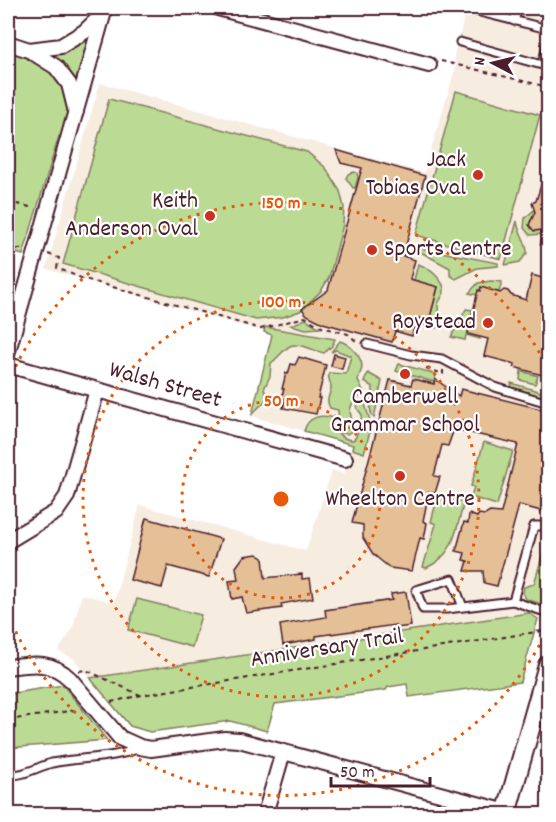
<svg xmlns="http://www.w3.org/2000/svg" width="556" height="822" font-family="Dekko,sans-serif">
<style>
.built{fill:#f7ece0}
.green{fill:#bbdb94;stroke:#827d60;stroke-width:1.5}
.building{fill:#e5bf96;stroke:#4a1f2b;stroke-width:1.5}
.lines{fill:none;stroke-linecap:round;stroke-linejoin:round}
.service-casing{stroke:#4a1f2b;stroke-width:11}
.minor-casing{stroke:#4a1f2b;stroke-width:18}
.secondary-casing{stroke:#4a1f2b;stroke-width:22}
.path{stroke:#4a1f2b;stroke-width:2;stroke-dasharray:4.5 4.5;stroke-linecap:butt}
.service{stroke:#fff;stroke-width:7}
.minor{stroke:#fff;stroke-width:14}
.secondary{stroke:#fff;stroke-width:18}
.minor-bridge-casing{stroke:#4a1f2b;stroke-width:18;stroke-linecap:butt}
.minor-bridge{stroke:#fff;stroke-width:14}
.ring{fill:none;stroke:#e8590c;stroke-width:3;stroke-dasharray:3 6}
.poi-dot{fill:#c8321e;stroke:#fff;stroke-width:2}
.labels{text-anchor:middle;dominant-baseline:central;stroke-width:4.5;stroke-linejoin:round;paint-order:stroke}
.poi-label{font-size:24px;fill:#4a1f2b;stroke:#fff;text-anchor:end}
.street-label{font-size:24px;fill:#4a1f2b;stroke:#fff}
.centre{fill:#e8590c;stroke:#fff;stroke-width:3}
.ring-label{font-size:18px;text-anchor:middle;font-weight:bold;fill:#e8590c;stroke:#fff;stroke-width:4.5;stroke-linejoin:round;paint-order:stroke}
</style>
<rect width="100%" height="100%" fill="#fff"/>
<filter id="ink" filterUnits="userSpaceOnUse"><feTurbulence type="fractalNoise" baseFrequency=".0167" numOctaves="2"/><feDisplacementMap in="SourceGraphic" scale="12" xChannelSelector="R" yChannelSelector="G"/><feConvolveMatrix kernelMatrix="1 2 1 2 8 2 1 2 1" color-interpolation-filters="sRGB"/></filter>
<g filter="url(#ink)">
<polygon class="built" points="467,8 548,8 548,582 538,619 528,613 90,678 73,658 58,651 72,630 82,594 114,603 140,505 306,551 332,470 344,474 353,445 251,416 272,334 46,269 100,83 424,173 456,66 454,56"/>
<g class="green">
<polygon points="90,35 78,83 53,53"/>
<polygon points="8,43 29,50 69,84 69,138 59,136 23,255 8,251"/>
<polygon points="456,91 540,115 501,259 416,235"/>
<polygon points="109,99 307,152 326,168 340,191 344,207 343,225 329,278 321,291 300,311 283,317 256,320 63,264"/>
<polygon points="354,172 357,173 358,177 355,188 353,188 346,178 348,174"/>
<polygon points="534,210 536,215 530,221 531,229 538,231 544,226 548,227 548,248 540,245 543,234 530,235 524,228 525,218"/>
<path d="M517,221C518,233 527,240 527,253L520,262L505,265Z"/>
<polygon points="415,247 498,263 498,266 477,268 456,279 450,275 450,268 415,249"/>
<path d="M418,264C428,267 446,281 444,292C443,297 438,301 438,306C438,313 440,319 440,326L436,328L414,323L416,318L429,321L438,287L414,280Z"/>
<polygon points="491,281 502,282 499,292 481,288 477,295 469,293 478,283"/>
<polygon points="466,309 473,310 466,327 468,328 468,334 480,337 480,339 466,335 465,340 451,337"/>
<polygon points="306,319 320,328 306,329 291,325"/>
<path d="M265,327L335,339L332,346L324,353C315,351 298,342 290,346C285,348 277,359 271,363L270,376L264,389L268,398L252,414L272,335L264,332Z"/>
<path d="M340,341C349,344 362,356 362,367C362,371 358,376 358,381L364,392C358,399 347,404 351,416C352,422 353,424 353,430L347,434L341,433L339,429L338,410L330,408C325,399 330,396 331,388C331,381 327,379 329,373L346,374L351,356L336,350L331,352Z"/>
<polygon points="399,364 436,374 434,382 396,371"/>
<polygon points="521,371 538,376 535,384 520,380"/>
<path d="M368,373L382,381L374,418C366,409 374,398 373,387L364,382Z"/>
<polygon points="511,383 548,394 548,399 512,388"/>
<path d="M358,402L365,404L370,421L368,427L370,431L364,453L352,449L353,445L304,431C308,416 321,414 335,418C336,431 338,439 353,440L356,437L362,415L357,408Z"/>
<polygon points="484,442 513,451 497,505 471,497 474,487 471,486"/>
<path d="M438,495L464,502C456,529 455,556 426,568L423,567L436,524L431,522Z"/>
<polygon points="548,536 548,589 544,605 526,599 523,593 524,587 534,584"/>
<polygon points="137,599 201,615 192,647 128,630"/>
<polygon points="529,613 538,619 520,682 409,697 407,684 388,687 386,690 275,704 267,731 230,721 150,732 130,726 90,678"/>
<polygon points="63,685 107,740 8,748 8,694"/>
</g>
<g class="building">
<polygon points="336,150 425,176 403,256 415,260 410,279 438,287 429,321 419,318 417,329 414,328 412,336 395,331 392,342 323,323 307,315 302,309 328,290 362,168 341,163"/>
<polygon points="546,169 549,169 549,227 544,226 542,230 534,231 529,225 535,212 532,203 536,201"/>
<polygon points="532,275 549,280 549,377 514,367 515,364 484,356 488,339 468,334 478,290 480,291 481,287 500,293 504,290 508,291 511,295 526,300"/>
<polygon points="334,354 345,357 342,369 331,366"/>
<polygon points="299,357 326,365 318,398 320,398 316,414 283,408 285,400 281,399 284,389 282,389 286,373 288,374 291,364 295,365"/>
<polygon points="413,379 434,384 435,379 459,396 461,389 549,411 549,483 541,511 519,505 497,586 484,583 483,571 465,571 468,561 463,560 465,553 456,551 464,522 468,523 469,514 477,517 479,514 485,515 490,512 501,513 518,444 454,429 448,446 442,445 434,476 440,477 435,493 429,492 423,521 427,523 424,539 420,538 412,571 390,568 380,560 373,554 363,538 363,525 352,523 390,380 411,385"/>
<polygon points="146,518 221,539 209,577 168,566 162,588 130,580"/>
<polygon points="257,554 263,558 265,578 302,574 302,579 310,578 313,598 281,604 282,608 246,613 242,597 232,599 229,581 238,580 236,567 244,556"/>
<polygon points="406,592 411,626 396,628 395,625 316,636 316,639 283,645 280,625 326,617 325,610 392,600 391,594"/>
</g>
<g class="lines">
<defs>
<g id="service">
<polyline points="472,10 548,29"/>
<polyline points="514,21 518,8"/>
<polyline points="460,42 542,65 548,42"/>
<polyline points="367,344 411,355 442,359 495,387 548,403"/>
<polyline points="513,601 534,526 548,526"/>
<polyline points="463,607 452,579 416,590 423,609 447,609 513,601 548,613"/>
<path d="M8,775C24,776 37,767 52,763C81,757 113,759 140,748"/>
</g>
<g id="minor">
<polyline points="218,8 429,65"/>
<polyline points="8,43 29,50"/>
<polyline points="76,112 69,84 56,67 29,50 61,46 84,32 103,14"/>
<polyline points="8,351 105,8"/>
<polyline points="8,365 345,459"/>
<polyline points="8,541 56,512 67,496 97,390"/>
<path d="M8,667C32,664 51,660 70,679"/>
<polyline points="120,738 140,747 151,749 225,739 239,740 507,812"/>
<polyline points="265,814 283,752"/>
</g>
<polyline id="secondary" points="506,814 548,665"/>
</defs>
<use href="#service" class="service-casing"/>
<use href="#minor" class="minor-casing"/>
<use href="#secondary" class="secondary-casing"/>
<g class="path">
<polyline points="441,61 548,87"/>
<polyline points="8,202 34,208"/>
<polyline points="8,251 24,248"/>
<polyline points="48,254 59,258 57,268 81,278 261,329 305,317 322,327 348,334 357,342"/>
<polyline points="426,368 443,374 443,370"/>
<polyline points="79,671 86,670 140,695"/>
<polyline points="111,702 142,695 548,630"/>
<polyline points="8,720 76,710"/>
</g>
<use href="#service" class="service"/>
<use href="#minor" class="minor"/>
<use href="#secondary" class="secondary"/>
<defs>
<polyline id="minor-bridge" points="70,679 120,738"/>
</defs>
<use href="#minor-bridge" class="minor-bridge-casing"/>
<use href="#minor-bridge" class="minor-bridge"/>
</g>
</g>
<g class="ring">
<circle cx="281" cy="499" r="99"/>
<circle cx="281" cy="499" r="198"/>
<path d="M548 629A297 297 0 0 1 8 615M8 383A297 297 0 0 1 548 369"/>
</g>
<g class="poi-dot">
<circle cx="478" cy="175" r="6"/>
<circle cx="210" cy="216" r="6"/>
<circle cx="372" cy="250" r="6"/>
<circle cx="488" cy="323" r="6"/>
<circle cx="405" cy="374" r="6"/>
<circle cx="400" cy="476" r="6"/>
</g>
<g class="labels">
<g class="poi-label">
<text x="466" y="161">Jack<tspan x="466" dy="28">Tobias Oval</tspan></text>
<text x="198" y="202">Keith<tspan x="198" dy="28">Anderson Oval</tspan></text>
<text x="384" y="250" text-anchor="start">Sports Centre</text>
<text x="476" y="323">Roystead</text>
<text x="405" y="398" text-anchor="middle">Camberwell<tspan x="405" dy="28">Grammar School</tspan></text>
<text x="400" y="500" text-anchor="middle">Wheelton Centre</text>
</g>
<g class="street-label">
<text transform="translate(165 386) rotate(16)">Walsh Street</text>
<text transform="translate(327 649) rotate(-9)">Anniversary Trail</text>
</g>
</g>
<circle cx="281" cy="499" r="9" class="centre"/>
<g class="ring-label">
<text x="281" y="208">150 m</text>
<text x="281" y="307">100 m</text>
<text x="281" y="406">50 m</text>
</g>
<rect width="556" height="822" fill="none" stroke="#fff" stroke-width="30"/>
<rect x="15" y="15" width="526" height="792" fill="none" stroke="#4a1f2b" stroke-width="2" filter="url(#ink)"/>
<g transform="translate(493 63) rotate(277)" stroke="#ffffff" stroke-width="4.5" paint-order="stroke">
<path d="M0-4.5L10 22L0 15L-10 22Z" fill="#4a1f2b"/>
<text y="-9" font-size="16" font-weight="bold" text-anchor="middle" fill="#4a1f2b">N</text>
</g>
<path d="M331 777v9h99v-9" fill="none" stroke="#4a1f2b" stroke-width="3"/>
<text x="340" y="777" font-size="18" fill="#4a1f2b" stroke="#ffffff" stroke-width="4.5" paint-order="stroke">50 m</text>
</svg>
